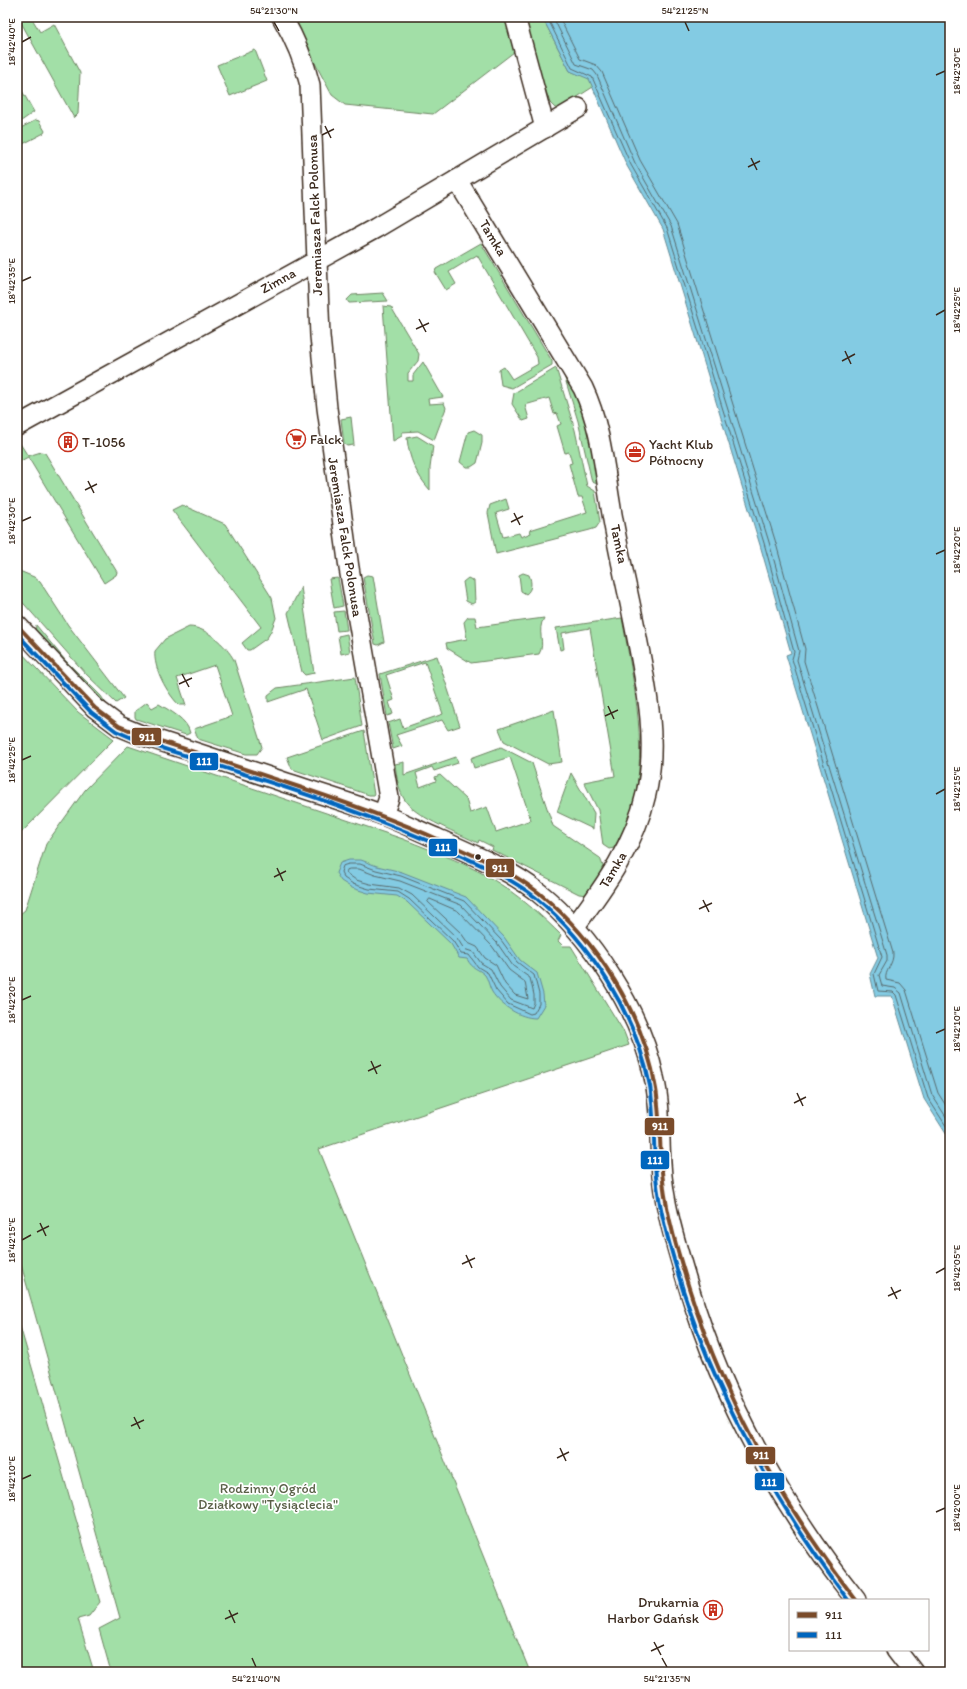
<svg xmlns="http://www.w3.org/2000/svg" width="967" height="1689" font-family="Itim,sans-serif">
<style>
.green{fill:#a2dfa7;stroke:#6e8462}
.water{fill:#83cbe3;stroke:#668b94}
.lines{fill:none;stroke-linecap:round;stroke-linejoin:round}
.shore{stroke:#586a6d;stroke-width:1}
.street-casing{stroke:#3b2a1e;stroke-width:22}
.street{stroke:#fff;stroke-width:19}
.bus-1-casing{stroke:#fff;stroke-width:7}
.bus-2-casing{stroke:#fff;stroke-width:7}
.bus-1{stroke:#7a4b2a;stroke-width:4}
.bus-2{stroke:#0065bd;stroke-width:4}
.ticks{fill:none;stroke:#3b2a1e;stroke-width:1.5}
.bus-dot{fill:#3b2a1e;stroke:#fff;stroke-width:1.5}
.labels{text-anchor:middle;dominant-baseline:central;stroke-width:3.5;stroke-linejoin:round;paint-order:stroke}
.street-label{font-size:14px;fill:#3b2a1e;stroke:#fff}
.poi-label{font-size:14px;fill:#3b2a1e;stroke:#fff;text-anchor:start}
.park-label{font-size:14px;fill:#5a6047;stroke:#fff}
.line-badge{stroke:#fff;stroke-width:1.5}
.badge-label{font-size:11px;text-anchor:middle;font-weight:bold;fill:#fff}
.neatline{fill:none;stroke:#3b2a1e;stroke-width:1.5}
.ticks-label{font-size:10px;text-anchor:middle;fill:#3b2a1e}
</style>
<rect width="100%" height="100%" fill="#fff"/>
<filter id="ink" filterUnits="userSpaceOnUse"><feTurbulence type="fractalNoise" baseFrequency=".025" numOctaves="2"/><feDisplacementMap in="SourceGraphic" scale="8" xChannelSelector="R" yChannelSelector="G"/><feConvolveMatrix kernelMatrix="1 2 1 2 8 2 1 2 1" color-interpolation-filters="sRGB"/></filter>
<g filter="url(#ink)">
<g class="green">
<polygon points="18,17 31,17 40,32 54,24 80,73 78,114 74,118"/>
<polygon points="295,17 505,17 514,52 433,114 345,105 332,95 309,52"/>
<polygon points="526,17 542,17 570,71 589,78 593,87 560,108 555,108 550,103 532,49"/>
<polygon points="255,50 267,81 230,96 217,65"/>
<polygon points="17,87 21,89 34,112 17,124"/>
<path d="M36,120L39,121L45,131L44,133L21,145C16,142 17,136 17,130Z"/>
<polygon points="481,243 552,361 552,365 512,388 501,385 499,370 504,367 512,379 538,364 537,357 477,255 449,272 456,284 446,290 435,272 436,269"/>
<polygon points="383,293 388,301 349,303 347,300 352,295"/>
<polygon points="383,306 391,307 419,354 418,361 408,373 408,381 413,381 413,375 423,362 443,397 428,399 429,404 444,403 446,408 434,440 418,431 402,432 402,436 393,441"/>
<polygon points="556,368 575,430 587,486 595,491 600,522 596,528 590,530 496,554 488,513 490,505 506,499 509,509 496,513 503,537 519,533 521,537 531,533 530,530 587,512 582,497 578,497 569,464 572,463 569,452 565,453 557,426 561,424 557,413 554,414 549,398 525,405 529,419 523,421 512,404 514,393"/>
<polygon points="563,372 583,406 600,485 592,482 578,421"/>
<polygon points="351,417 354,445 347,446 344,444 341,419"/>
<polygon points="474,430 482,435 482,443 477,463 471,467 466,467 460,462 468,432"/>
<path d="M417,436L433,446L430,468V490C416,474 409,459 407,438Z"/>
<polygon points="17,442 19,442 28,456 41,452 45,453 117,572 116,575 104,583 28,457 17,463"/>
<polygon points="182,505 225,524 272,598 276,618 271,631 267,638 250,650 247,650 242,643 261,627 172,510"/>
<polygon points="17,570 34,577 40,582 68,625 124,698 116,703 86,674 17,596"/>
<path d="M523,573L529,575C532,582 532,590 526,594L521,591L519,575Z"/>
<polygon points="367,575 373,576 384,642 378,645 375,644 363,577"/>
<polygon points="338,578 343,606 334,608 329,579"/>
<polygon points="468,578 474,581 475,602 472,604 466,601 463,582"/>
<polygon points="301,587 314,673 305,675 302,672 288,613"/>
<polygon points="344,611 347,630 337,631 334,612"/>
<path d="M468,617H475L477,627L544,618C536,631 546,643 539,654L471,663L447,648L446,643L467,639L464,622Z"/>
<path d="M622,618C633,680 652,759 628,820C624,830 618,839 614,848L609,849L603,845L598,810L584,782L615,776L590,628L562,633L564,649L560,650L556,628Z"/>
<polygon points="36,625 65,660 101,696 109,708 35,634"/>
<path d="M189,627C206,627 226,645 234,660L262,747L257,754H246L198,739L194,729L232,716L215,665L177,678L186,705H179C167,693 153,668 155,651L165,639Z"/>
<polygon points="347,634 350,652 341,654 338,636"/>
<polygon points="17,648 78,712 114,739 17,837"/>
<polygon points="437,656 460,726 448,730 442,720 396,735 402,746 393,749 388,723 400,719 403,728 443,714 425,662 386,675 394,700 389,702 393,714 387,716 380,674"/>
<polygon points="355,677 362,726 323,740 306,689 268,702 268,695 277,688"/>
<path d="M147,702L152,708L159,704C170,711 187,719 190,733L186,735L136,719L135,717V711Z"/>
<polygon points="554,710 562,762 548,764 504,741 499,729"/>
<polygon points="364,731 374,795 369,795 292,769 287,757"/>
<path d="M128,746L403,839C436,852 474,866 503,886C524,900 543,917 561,935L558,941L563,946H571L624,1032L629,1045L319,1149L530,1672H111L99,1629L120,1618L17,1250V926L20,914L25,910L46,844L85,790Z"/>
<path d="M501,747L532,763L553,826L600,858L603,866L594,887L587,895L579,894L492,850L493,847L479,840L478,843C460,834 418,818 407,803C398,792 397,778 395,764L404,762V775L456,757L458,763L434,771L432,767L416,773L420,787L436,781L435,777L440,775L466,799L470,813L487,807L496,832L531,820L510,757L474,768L471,758Z"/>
<polygon points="571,773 594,813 593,829 557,812"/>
<polygon points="17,1316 100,1602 89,1616 78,1619 94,1672 17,1672"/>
</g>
<g class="water">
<polygon points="542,17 950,17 950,1140 924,1099 892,996 875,996 870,974 878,958 786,655 791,653 760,545 663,229 627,166 589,79 570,71"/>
<path d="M349,860H361L377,866L402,872L466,897L504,937L520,960L537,973L543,994L544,1005L536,1018C520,1018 501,1006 492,992C489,987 488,979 485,975C478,968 473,970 467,959L459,958L451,944L407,902L397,896L368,893L352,888L341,881L336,873L340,863Z"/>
</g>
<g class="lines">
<g class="shore">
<polyline points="547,17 572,68 592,77 631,165 667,228 764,543 794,652 792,659 882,957 874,974 878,991 893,992 896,995 928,1098 950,1132"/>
<polyline points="553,17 576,64 593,70 597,75 635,163 671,226 769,542 799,651 797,660 887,955 887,961 879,975 882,986 895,988 901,993 932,1095 950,1123"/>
<path d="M559,17L580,59L596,65L602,72L640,160L677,224L775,540L805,649L804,661L893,953C894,964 884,971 886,980L900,983L906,990L938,1093L950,1112"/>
<polygon points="349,864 360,864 376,870 401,876 464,901 501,940 517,962 534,975 539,994 539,1004 534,1013 530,1014 508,1004 496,990 488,973 478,967 469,955 461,954 453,941 409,899 398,892 369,889 353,884 344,878 341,872 343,866"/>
<polygon points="350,869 359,869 375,875 400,881 461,905 497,943 513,966 530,978 534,995 534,1003 532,1008 511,1000 500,987 491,969 481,963 473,952 464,949 457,938 412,895 399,888 370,884 356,880 346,873 347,870"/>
<polygon points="430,899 458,911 492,946 509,970 525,982 528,999 515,995 505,984 496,965 485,958 477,947 468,943 461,933 428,902"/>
</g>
<defs>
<g id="street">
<path d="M282,17C295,39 304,60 310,85L320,336L327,408L349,568L389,798L383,815"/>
<polyline points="515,17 545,128"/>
<path d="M457,180L583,388C601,426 604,467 611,508C618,552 629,595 637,638C647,689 658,743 646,794C635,844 605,886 575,926"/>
<polyline points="17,426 376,228 578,108"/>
<path d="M17,625L95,708L119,726L141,735C186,749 230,764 275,779C310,791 345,801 380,814C399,821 417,830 436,838C471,854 509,869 539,893C591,935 640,1011 654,1077C661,1106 659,1134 661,1163C663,1205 677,1248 689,1288C723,1401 783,1508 856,1600"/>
<polyline points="896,1650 913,1672"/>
</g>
</defs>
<use href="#street" class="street-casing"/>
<use href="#street" class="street"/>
<defs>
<path id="bus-1" d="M17,625L95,708L119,726L141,735C190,750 238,767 287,783C339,800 391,818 442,841C475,856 510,870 539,893C597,940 644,1015 656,1089C661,1119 659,1150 663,1181C667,1217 678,1253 689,1288C725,1403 783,1505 856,1600"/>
<path id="bus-2" d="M17,634L91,712L116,731L139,741C241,773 346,804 444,848C475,862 508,876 535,897C591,943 636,1015 650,1086C655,1116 653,1147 656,1177C660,1216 672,1253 683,1290C719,1403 777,1505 848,1600"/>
</defs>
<use href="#bus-1" class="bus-1-casing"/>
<use href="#bus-2" class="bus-2-casing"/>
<use href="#bus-1" class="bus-1"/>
<use href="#bus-2" class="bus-2"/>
</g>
</g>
<path class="ticks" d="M274,22L279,31M685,22L689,31M22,42L31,37M936,75L945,71M325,126L331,138M322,135L334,129M751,158L757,170M748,167L760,161M22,281L31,277M936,315L945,310M419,319L426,332M416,329L429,323M845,351L851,364M842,361L855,354M88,481L94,493M85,490L97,484M514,513L520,525M22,521L31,517M511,522L523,516M936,554L945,550M182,674L189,687M179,684L192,678M608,706L614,719M605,716L618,710M22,760L31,756M936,794L945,789M277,868L283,881M274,877L286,871M703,900L709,912M699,909L712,903M22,1000L31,996M936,1033L945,1029M371,1061L377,1074M368,1071L381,1065M797,1093L803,1106M794,1103L806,1097M40,1223L46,1236M37,1232L49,1226M22,1240L31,1235M466,1255L472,1268M462,1264L475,1258M936,1273L945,1268M891,1287L897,1299M888,1296L901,1290M134,1417L140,1429M131,1426L144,1420M560,1448L566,1461M557,1458L569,1452M22,1479L31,1475M936,1512L945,1508M229,1610L235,1623M225,1619L238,1613M654,1642L661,1655M651,1651L664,1645M252,1658L256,1667M662,1658L667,1667"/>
<defs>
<symbol id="supermarket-ring" viewBox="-11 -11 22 22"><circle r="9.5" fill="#fff" stroke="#c8321e" stroke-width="1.5"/><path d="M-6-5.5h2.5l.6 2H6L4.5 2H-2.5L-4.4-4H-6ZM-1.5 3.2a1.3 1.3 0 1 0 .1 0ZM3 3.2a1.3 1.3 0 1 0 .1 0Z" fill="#c8321e"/></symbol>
<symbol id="building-ring" viewBox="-11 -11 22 22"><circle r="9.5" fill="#fff" stroke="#c8321e" stroke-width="1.5"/><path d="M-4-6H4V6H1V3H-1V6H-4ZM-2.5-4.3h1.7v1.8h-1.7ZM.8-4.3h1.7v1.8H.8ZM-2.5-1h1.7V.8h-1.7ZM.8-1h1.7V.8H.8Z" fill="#c8321e"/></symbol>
<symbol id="office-ring" viewBox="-11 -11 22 22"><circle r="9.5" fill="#fff" stroke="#c8321e" stroke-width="1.5"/><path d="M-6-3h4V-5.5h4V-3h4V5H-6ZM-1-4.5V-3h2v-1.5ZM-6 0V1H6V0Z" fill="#c8321e"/></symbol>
</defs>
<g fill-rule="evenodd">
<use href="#supermarket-ring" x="285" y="428" width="22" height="22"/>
<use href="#building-ring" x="57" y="431" width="22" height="22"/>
<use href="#office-ring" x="624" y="441" width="22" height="22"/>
<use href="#building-ring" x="702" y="1599" width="22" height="22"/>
</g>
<circle class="bus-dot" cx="478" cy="857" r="3.5"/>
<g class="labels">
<g class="street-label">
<text transform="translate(315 215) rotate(-92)">Jeremiasza Falck Polonusa</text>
<text transform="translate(493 238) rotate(59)">Tamka</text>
<text transform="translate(278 281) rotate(-29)">Zimna</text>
<text transform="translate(345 537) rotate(81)">Jeremiasza Falck Polonusa</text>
<text transform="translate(619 544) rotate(78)">Tamka</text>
<text transform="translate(613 870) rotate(-59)">Tamka</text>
</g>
<g class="poi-label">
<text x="310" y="439">Falck</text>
<text x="82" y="442">T-1056</text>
<text x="649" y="444">Yacht Klub<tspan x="649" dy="16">Północny</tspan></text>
<text x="699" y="1602" text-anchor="end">Drukarnia<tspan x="699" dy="16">Harbor Gdańsk</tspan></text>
</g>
<g class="park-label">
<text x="268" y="1488">Rodzinny Ogród<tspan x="268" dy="16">Działkowy "Tysiąclecia"</tspan></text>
</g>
</g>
<g class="line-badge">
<rect x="131" y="727" width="31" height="19" rx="4" fill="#7a4b2a"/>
<rect x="189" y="752" width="30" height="19" rx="4" fill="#0065bd"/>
<rect x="428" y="838" width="30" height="19" rx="4" fill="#0065bd"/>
<rect x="485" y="858" width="30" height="20" rx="4" fill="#7a4b2a"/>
<rect x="644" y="1117" width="31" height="19" rx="4" fill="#7a4b2a"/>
<rect x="640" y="1150" width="30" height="20" rx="4" fill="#0065bd"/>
<rect x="745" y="1446" width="31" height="19" rx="4" fill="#7a4b2a"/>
<rect x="754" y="1472" width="31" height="19" rx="4" fill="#0065bd"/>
</g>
<g class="badge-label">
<text x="147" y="741">911</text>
<text x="204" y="765">111</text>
<text x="443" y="851">111</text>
<text x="500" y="872">911</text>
<text x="660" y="1130">911</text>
<text x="655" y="1164">111</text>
<text x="761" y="1459">911</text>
<text x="769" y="1486">111</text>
</g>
<rect width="967" height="1689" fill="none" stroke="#fff" stroke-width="44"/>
<rect x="789" y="1599" width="140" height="52" fill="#ffffff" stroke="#b1aaa5"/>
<rect x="797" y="1612" width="20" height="6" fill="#7a4b2a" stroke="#b1aaa5"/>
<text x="825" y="1619" font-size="12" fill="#3b2a1e">911</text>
<rect x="797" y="1632" width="20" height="6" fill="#0065bd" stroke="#b1aaa5"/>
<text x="825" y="1639" font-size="12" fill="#3b2a1e">111</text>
<rect x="22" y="22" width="923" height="1645" class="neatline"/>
<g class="ticks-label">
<text x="274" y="14">54°21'30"N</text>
<text x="685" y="14">54°21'25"N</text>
<text transform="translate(11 42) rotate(-90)" y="4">18°42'40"E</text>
<text transform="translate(956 71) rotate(-90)" y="4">18°42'30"E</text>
<text transform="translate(11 281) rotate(-90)" y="4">18°42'35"E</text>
<text transform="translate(956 310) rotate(-90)" y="4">18°42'25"E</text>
<text transform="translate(11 521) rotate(-90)" y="4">18°42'30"E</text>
<text transform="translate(956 550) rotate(-90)" y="4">18°42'20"E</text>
<text transform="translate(11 760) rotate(-90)" y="4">18°42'25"E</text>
<text transform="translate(956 789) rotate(-90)" y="4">18°42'15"E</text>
<text transform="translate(11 1000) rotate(-90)" y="4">18°42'20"E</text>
<text transform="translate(956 1029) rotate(-90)" y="4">18°42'10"E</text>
<text transform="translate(11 1240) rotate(-90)" y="4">18°42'15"E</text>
<text transform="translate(956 1268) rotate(-90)" y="4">18°42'05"E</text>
<text transform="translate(11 1479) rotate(-90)" y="4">18°42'10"E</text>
<text transform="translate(956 1508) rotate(-90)" y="4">18°42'00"E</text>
<text x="256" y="1682">54°21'40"N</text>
<text x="667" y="1682">54°21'35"N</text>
</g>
</svg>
